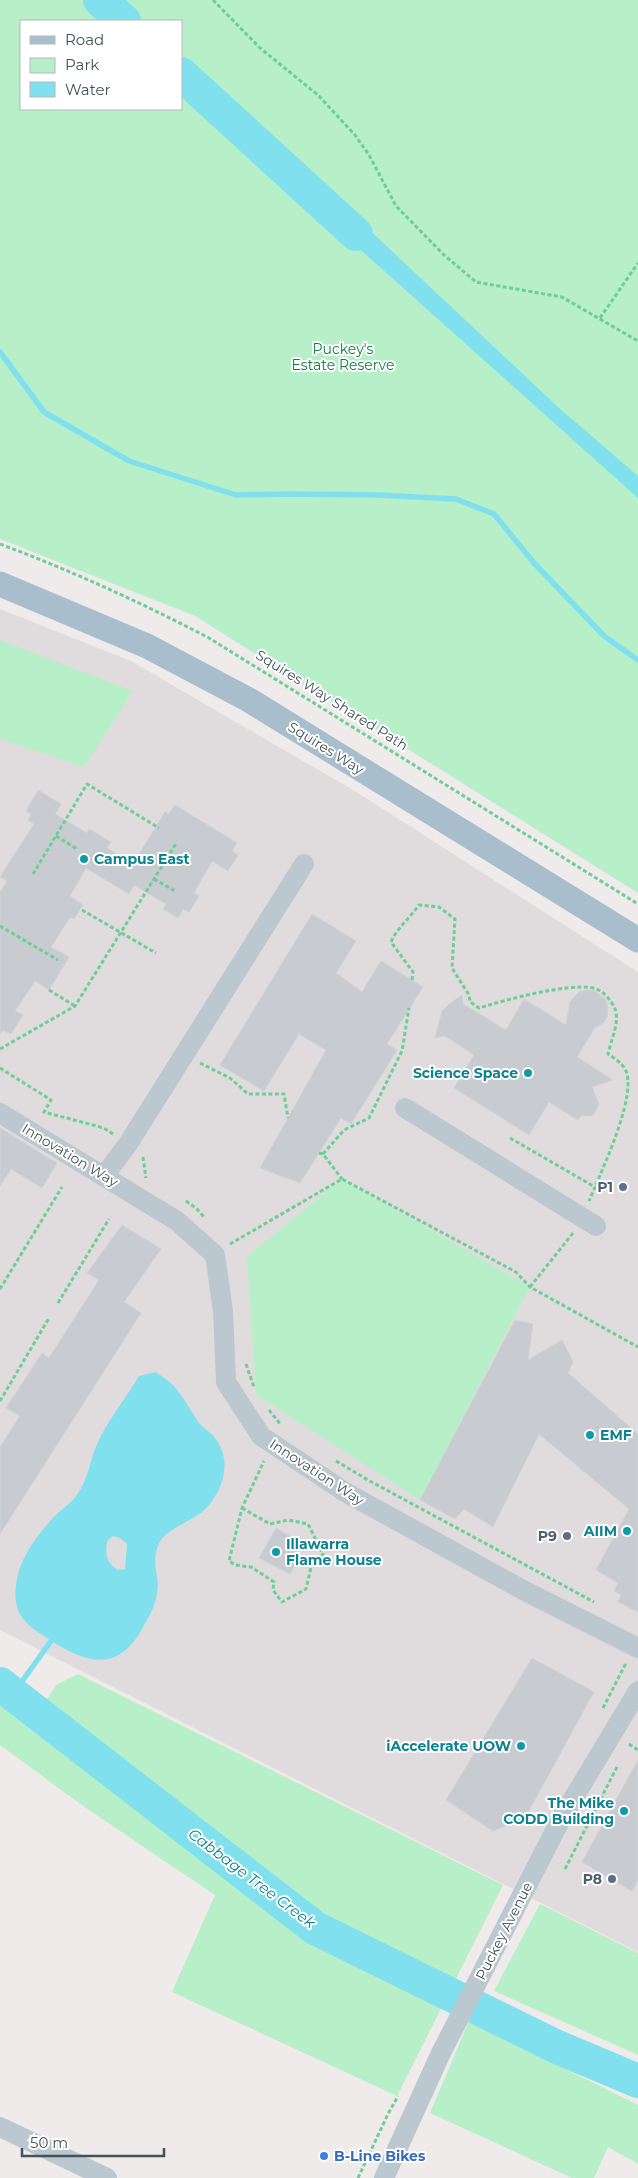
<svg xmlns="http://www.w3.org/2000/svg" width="638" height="2178" font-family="Montserrat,sans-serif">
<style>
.education{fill:#e0dcdd}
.green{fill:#b6efc8;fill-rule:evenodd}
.water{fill:#81e0ee;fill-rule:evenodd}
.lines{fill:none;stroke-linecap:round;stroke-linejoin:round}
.stream{stroke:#81e0ee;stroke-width:5.5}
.river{stroke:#81e0ee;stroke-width:34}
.building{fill:#c8ccd1;stroke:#cfd2d8}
.path{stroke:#6dce97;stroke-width:3;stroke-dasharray:4 2.5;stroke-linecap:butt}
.minor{stroke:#bbc8cf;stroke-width:20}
.major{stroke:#a9becc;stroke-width:25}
.culture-dot{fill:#0f9aa8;stroke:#fff;stroke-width:2}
.service-dot{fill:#5c6f8a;stroke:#fff;stroke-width:2}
.shop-dot{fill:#3f7fe0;stroke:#fff;stroke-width:2}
.labels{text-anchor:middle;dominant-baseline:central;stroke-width:4;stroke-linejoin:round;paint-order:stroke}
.park-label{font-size:14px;fill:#137c3f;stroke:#fff}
.street-label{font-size:14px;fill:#435159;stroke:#fff}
.culture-label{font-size:14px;font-weight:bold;fill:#0d838f;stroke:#fff;text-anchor:end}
.service-label{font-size:14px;font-weight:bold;fill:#4e5e75;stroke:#fff;text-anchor:end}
.shop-label{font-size:14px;font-weight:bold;fill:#366cbe;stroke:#fff;text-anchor:start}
.water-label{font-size:15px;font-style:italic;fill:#088092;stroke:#fff}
</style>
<rect width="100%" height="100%" fill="#efebeb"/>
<polygon class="education" points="0,609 131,661 358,793 638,972 638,1952 0,1630"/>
<g class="green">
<path d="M0,0H638V893L195,616L0,539ZM21,21H181V109H21Z"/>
<polygon points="0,640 133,691 84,767 0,739"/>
<polygon points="342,1179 530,1287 420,1500 256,1395 247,1256"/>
<polygon points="0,1668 44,1704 56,1685 78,1674 503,1885 397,2096 172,1992 215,1895 83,1806 0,1745"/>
<polygon points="540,1904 638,1953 638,2055 494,1991"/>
<polygon points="469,2021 638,2105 638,2164 608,2147 594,2178 572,2178 430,2113"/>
</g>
<g class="water">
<polygon points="330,193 559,408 638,476 638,498 316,210"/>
<path d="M156,1372C161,1376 168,1380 173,1385C183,1396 191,1411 199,1423C204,1429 211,1432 215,1438C234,1462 222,1494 202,1512C192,1520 167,1530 161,1540C148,1562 161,1574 157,1594C155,1607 148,1618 142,1629C114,1680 76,1658 38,1632C15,1617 12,1600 18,1574C24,1552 41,1530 57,1514C63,1508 71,1503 76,1496C88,1481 90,1460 97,1444C108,1420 126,1398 139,1376ZM113,1536L120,1538L127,1544L125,1569L118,1570C106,1563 105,1554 107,1541Z"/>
</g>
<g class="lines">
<g class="stream">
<polyline points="0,352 44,412 129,461 236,495 288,494 379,495 456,499 494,514 534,563 604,636 638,660"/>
<polyline points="13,1694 51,1641"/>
</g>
<g class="river">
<polyline points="100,0 124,21"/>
<polyline points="181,74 356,234"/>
<polyline points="0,1684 315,1928 555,2046 638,2081"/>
</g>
</g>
<g class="building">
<polygon points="38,790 61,804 55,814 87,833 89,829 111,842 107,848 133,864 165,812 169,814 175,805 237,843 232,851 238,855 228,871 212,861 194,893 199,896 189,912 183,909 178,918 163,909 166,904 134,885 129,894 86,868 70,896 83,905 74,919 70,917 51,947 69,957 49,990 35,981 15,1011 23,1015 11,1034 3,1030 0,1035 0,892 7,881 0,877 34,824 28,820 31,814 26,811"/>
<polygon points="312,914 356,941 336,973 362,992 381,961 423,987 387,1044 397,1050 351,1124 341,1118 300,1183 260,1168 326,1050 299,1034 264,1091 220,1065"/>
<polygon points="588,990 595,991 605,999 608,1007 607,1017 603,1023 594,1029 577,1057 613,1080 592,1087 599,1104 594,1114 591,1116 581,1116 578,1120 549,1102 529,1135 454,1088 474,1055 445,1036 435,1038 442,1011 449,1004 462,995 463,1004 506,1030 524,999 566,1025 570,1002 580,991"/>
<polygon points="0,1128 57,1163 42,1188 11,1169 0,1186"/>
<polygon points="122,1225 161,1249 124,1302 141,1313 0,1534 0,1447 20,1416 6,1408 42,1353 49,1358 99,1280 87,1273"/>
<polygon points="515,1320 533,1324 528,1360 562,1340 573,1362 568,1373 638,1434 638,1612 618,1602 621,1595 614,1591 618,1583 596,1570 629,1509 539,1434 493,1527 464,1509 455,1519 420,1500"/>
<polygon points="276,1528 298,1541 295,1547 298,1549 293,1558 297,1561 290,1574 259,1558"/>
<polygon points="532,1658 594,1692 525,1818 493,1831 446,1800"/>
<polygon points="638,1760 638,1880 632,1891 582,1862"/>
</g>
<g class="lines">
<g class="path">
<polyline points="213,0 260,48 318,95 355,135 369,155 396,206 444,255 476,282 562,297 638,341"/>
<polyline points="600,318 638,263"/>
<path d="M0,544C72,571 140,602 209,638L638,904"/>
<polyline points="56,836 77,849"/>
<polyline points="33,874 87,784 159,828"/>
<polyline points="154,879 175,891"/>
<polyline points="82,910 156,953"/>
<polyline points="0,926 58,960"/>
<path d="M412,980L413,972L391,942C397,928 410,918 419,905L439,907L455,919L452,968L469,995L470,1002L479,1008C505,1000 567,983 593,988C603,990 611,1000 615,1009C620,1022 611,1040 608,1054C614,1058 621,1062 625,1069C638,1092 605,1163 595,1187"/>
<polyline points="49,990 75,1006"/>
<polyline points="0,1049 75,1006 177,842"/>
<polyline points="200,1063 230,1078 248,1094 284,1094 288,1118"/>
<polyline points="0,1068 51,1100 44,1112 104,1128 113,1134"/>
<polyline points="510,1138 595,1187 589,1201"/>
<polyline points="319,1153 323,1154 342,1179"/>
<polyline points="323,1154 344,1130 369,1118 402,1051 409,1008"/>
<polyline points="143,1157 146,1178"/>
<polyline points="186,1201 196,1208 204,1217"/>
<polyline points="230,1244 342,1179 516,1272 530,1287 638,1347"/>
<polyline points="530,1287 573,1233"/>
<polyline points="0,1289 62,1187"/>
<polyline points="58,1303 109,1219"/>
<polyline points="246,1364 254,1387"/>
<polyline points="0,1401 49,1318"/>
<polyline points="269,1410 281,1425"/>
<polyline points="336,1461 368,1480 594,1602"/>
<polyline points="242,1508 270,1524 288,1520 308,1524 323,1554 311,1567 306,1589 282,1602 273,1590 274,1582 251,1567 235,1565 229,1561 242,1508 264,1461"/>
<polyline points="603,1708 625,1665 625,1662"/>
<polyline points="629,1744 638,1750"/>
<polyline points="565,1869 618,1765"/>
<polyline points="358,2178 388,2114 398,2096"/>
</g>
<g class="minor">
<polyline points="405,1108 596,1226"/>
<polyline points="0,1113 177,1221 215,1255 223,1311 226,1382 261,1436 345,1492 523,1590 638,1648"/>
<polyline points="104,1176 128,1144 304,864"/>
<polyline points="0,2127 107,2178"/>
<polyline points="384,2178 441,2053 562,1817 638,1691"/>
</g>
<polyline class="major" points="0,584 147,646 249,700 638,940"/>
</g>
<g class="culture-dot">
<circle cx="84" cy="859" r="5"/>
<circle cx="528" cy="1073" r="5"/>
<circle cx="590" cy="1435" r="5"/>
<circle cx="627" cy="1531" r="5"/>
<circle cx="276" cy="1552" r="5"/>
<circle cx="521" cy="1746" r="5"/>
<circle cx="624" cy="1811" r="5"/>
</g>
<g class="service-dot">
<circle cx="623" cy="1187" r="5"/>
<circle cx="567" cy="1536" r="5"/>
<circle cx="612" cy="1879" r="5"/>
</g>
<circle class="shop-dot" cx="324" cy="2156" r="5"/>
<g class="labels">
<g class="park-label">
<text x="343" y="349">Puckey's<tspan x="343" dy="16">Estate Reserve</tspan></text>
</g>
<g class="street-label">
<text transform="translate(332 700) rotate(32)">Squires Way Shared Path</text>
<text transform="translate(326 748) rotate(32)">Squires Way</text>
<text transform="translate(70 1155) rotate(31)">Innovation Way</text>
<text transform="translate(317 1472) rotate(33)">Innovation Way</text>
<text transform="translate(504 1931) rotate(-63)">Puckey Avenue</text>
</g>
<g class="culture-label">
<text x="94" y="859" text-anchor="start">Campus East</text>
<text x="518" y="1073">Science Space</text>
<text x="600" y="1435" text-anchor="start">EMF</text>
<text x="617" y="1531">AIIM</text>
<text x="286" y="1544" text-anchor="start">Illawarra<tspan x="286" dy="16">Flame House</tspan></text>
<text x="511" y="1746">iAccelerate UOW</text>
<text x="614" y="1803">The Mike<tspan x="614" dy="16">CODD Building</tspan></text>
</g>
<g class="service-label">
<text x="613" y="1187">P1</text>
<text x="557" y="1536">P9</text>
<text x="602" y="1879">P8</text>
</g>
<g class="shop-label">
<text x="334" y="2156">B-Line Bikes</text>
</g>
<g class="water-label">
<text transform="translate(252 1878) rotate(37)">Cabbage Tree Creek</text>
</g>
</g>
<rect x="20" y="20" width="162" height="90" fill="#ffffff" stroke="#b4b9bd"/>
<rect x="30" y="36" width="25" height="8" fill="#a9becc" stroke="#b4b9bd"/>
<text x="65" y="45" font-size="15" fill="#435159">Road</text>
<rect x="30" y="58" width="25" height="15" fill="#b6efc8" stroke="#b4b9bd"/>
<text x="65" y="70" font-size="15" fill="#435159">Park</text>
<rect x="30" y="82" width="25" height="15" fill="#81e0ee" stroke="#b4b9bd"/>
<text x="65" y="95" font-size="15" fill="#435159">Water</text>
<path d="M22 2148v8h142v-8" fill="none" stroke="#435159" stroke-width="2.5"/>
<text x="30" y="2148" font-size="15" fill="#435159" stroke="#ffffff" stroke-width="4" paint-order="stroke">50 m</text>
</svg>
